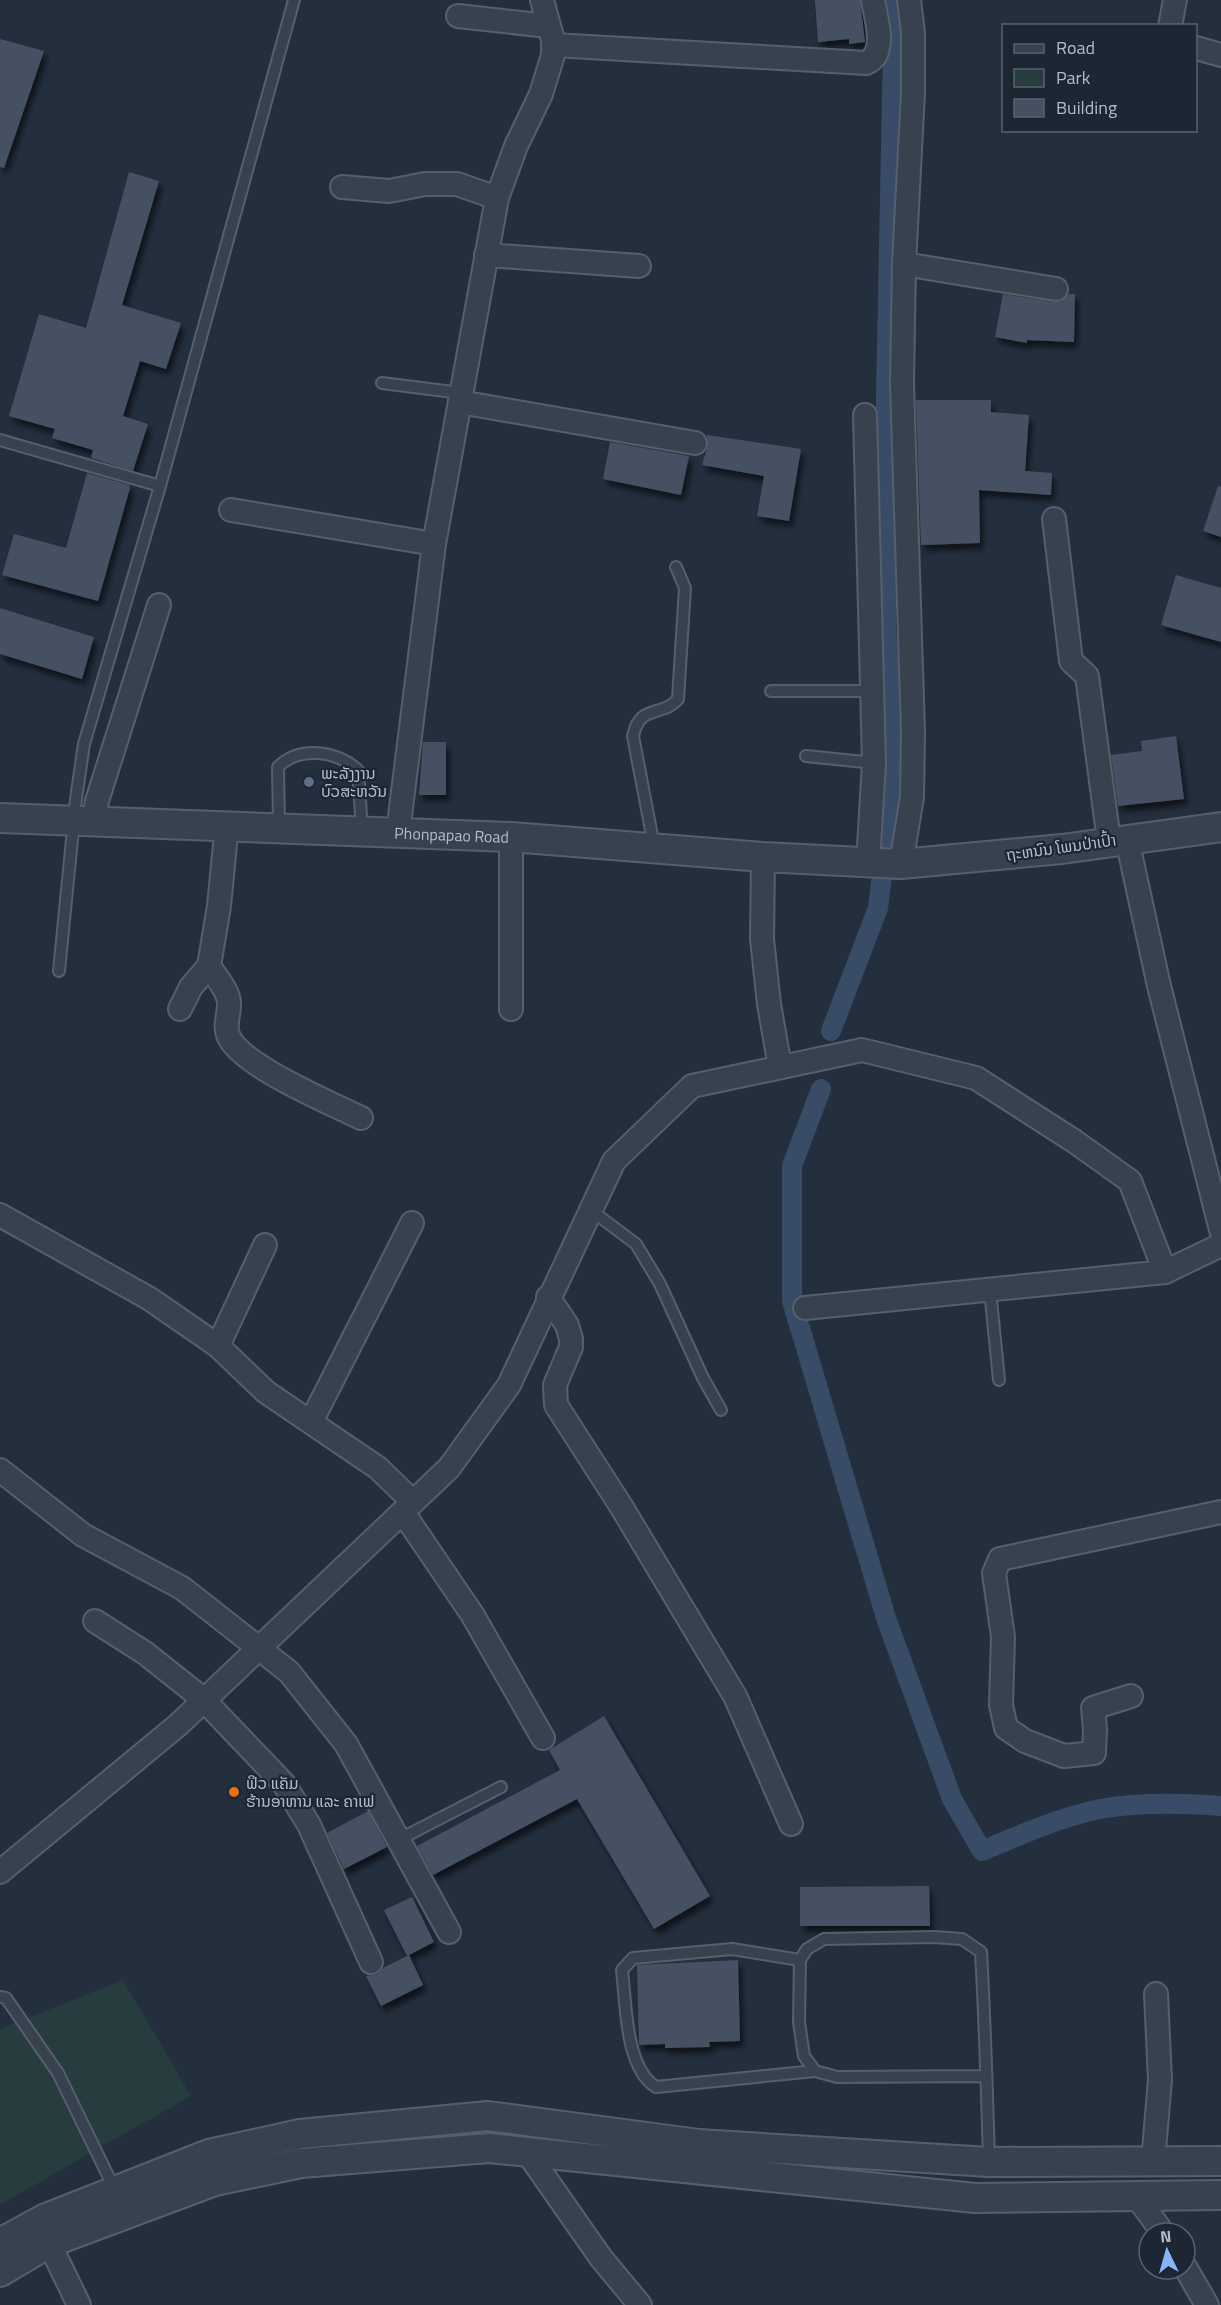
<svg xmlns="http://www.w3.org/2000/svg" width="1221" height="2305" font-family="'Titillium Web','Noto Sans Lao',sans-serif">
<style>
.green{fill:#263c3f}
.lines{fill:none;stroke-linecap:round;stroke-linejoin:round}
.canal{stroke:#394c67;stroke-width:20}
.building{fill:#455162;filter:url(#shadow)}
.service-casing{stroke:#565f6c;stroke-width:14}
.minor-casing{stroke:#565f6c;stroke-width:26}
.tertiary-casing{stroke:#565f6c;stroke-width:32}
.service{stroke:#38414e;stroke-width:10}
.minor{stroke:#38414e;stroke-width:22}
.tertiary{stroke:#38414e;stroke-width:28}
.service-dot{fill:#5c6f8a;stroke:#1d2633;stroke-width:2}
.food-dot{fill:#e8710a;stroke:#1d2633;stroke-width:2}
.labels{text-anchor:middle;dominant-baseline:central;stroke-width:4.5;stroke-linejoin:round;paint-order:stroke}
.poi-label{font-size:16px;fill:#b4bcc9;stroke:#1d2633;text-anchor:start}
.street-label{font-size:16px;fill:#b4bcc9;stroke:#1d2633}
</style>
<defs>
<filter id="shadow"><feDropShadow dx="3.5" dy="6" stdDeviation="3" flood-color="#0009"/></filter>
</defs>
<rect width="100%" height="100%" fill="#242f3e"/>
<polygon class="green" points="123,1980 191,2096 0,2205 0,2029"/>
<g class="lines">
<g class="canal">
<polyline points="831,1031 878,908 886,842 893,739 886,628 885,446 893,49 889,0"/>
<path d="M821,1089L792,1166V1301L886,1618L952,1799L982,1851C1017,1836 1063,1816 1100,1809C1140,1802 1181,1803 1221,1806"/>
</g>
</g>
<g class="building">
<polygon points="815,0 860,0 865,42 849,44 849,39 818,42"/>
<polygon points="0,39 44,51 4,168 0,167"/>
<polygon points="129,172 159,181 122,305 181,323 166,369 140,361 123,416 148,424 133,471 91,458 93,450 52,438 55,429 9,416 39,314 86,328"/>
<polygon points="1003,294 1054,302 1061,301 1068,294 1075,294 1074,342 1027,340 1027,343 995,337"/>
<polygon points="916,400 991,400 991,412 1029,415 1025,471 1052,473 1051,495 979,490 980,543 921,545"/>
<polygon points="707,435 801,449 789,521 757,516 764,476 702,465 708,445"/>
<polygon points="610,442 689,456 681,495 603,479"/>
<polygon points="87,473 129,485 130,488 98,601 2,575 14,534 66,548"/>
<polygon points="1218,486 1221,487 1221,537 1203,531"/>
<polygon points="1176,575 1221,588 1221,642 1161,625"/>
<polygon points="0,608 94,637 82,679 0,654"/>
<polygon points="1176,736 1184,799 1118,806 1111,755 1142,751 1141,741"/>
<polygon points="423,742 446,742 446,795 419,795"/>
<polygon points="604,1716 710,1896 654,1929 577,1799 433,1875 417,1846 560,1770 549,1750"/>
<polygon points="368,1811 387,1847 344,1869 327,1833"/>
<polygon points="929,1886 930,1926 800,1926 800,1887"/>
<polygon points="412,1897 434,1942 407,1956 384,1910"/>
<polygon points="409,1955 423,1985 381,2006 366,1976 377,1974 383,1968"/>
<polygon points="738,1960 740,2041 709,2042 710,2047 665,2048 665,2044 639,2045 637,1965"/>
</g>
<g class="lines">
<defs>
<g id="service">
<polyline points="382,383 461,393"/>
<polyline points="0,440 160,486"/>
<polyline points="771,691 873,691"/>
<polyline points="806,756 874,763"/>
<path d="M279,826L278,767C300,745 337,751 358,770L362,830"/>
<path d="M654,846L633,736C640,703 662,718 678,699L685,588L676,567"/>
<polyline points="59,971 76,799 84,744 160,486 294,0"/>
<polyline points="592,1211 636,1244 660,1284 703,1378 721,1410"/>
<polyline points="990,1290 999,1380"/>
<polyline points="398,1840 501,1787"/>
<path d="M800,1960L732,1949L633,1958L622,1970C626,2003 625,2068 656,2087L815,2071"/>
<polyline points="0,1997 6,1998 58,2073 115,2190"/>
<path d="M986,2076L837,2077L815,2071L804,2056L799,2022L800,1960L807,1949L824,1939L934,1937L962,1939L981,1952C985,2022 987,2091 989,2161"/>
</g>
<g id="minor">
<polyline points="458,16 548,26"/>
<polyline points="1170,26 1175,0"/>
<path d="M554,45L866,63C888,54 876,19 873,0"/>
<polyline points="1196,48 1221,55"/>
<polyline points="342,187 389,191 425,184 457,184 497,198"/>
<polyline points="486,255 639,266"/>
<polyline points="904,264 1056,289"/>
<polyline points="460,402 695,443"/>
<polyline points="865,415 874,763 868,863"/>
<polyline points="231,510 434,544"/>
<polyline points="1054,519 1071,661 1087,676 1109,841"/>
<polyline points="94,820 97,801 159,605"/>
<polyline points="398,832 434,544 497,198 516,146 541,94 553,55 553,40 542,0"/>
<polyline points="511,837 511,1009"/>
<polyline points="1127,839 1159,986 1221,1230"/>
<polyline points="763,857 762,939 769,1004 780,1067"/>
<polyline points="901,864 912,797 913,731 902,384 904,264 913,93 913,33 909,0"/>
<path d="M209,966C216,977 228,990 229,1002C230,1013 224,1024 228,1035C239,1065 331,1103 361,1118"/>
<polyline points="180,1009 191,987 209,966 219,906 227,824"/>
<polyline points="0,1215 150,1299 218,1346 266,1392 378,1468 413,1502"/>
<polyline points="548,1297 567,1325 571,1339 571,1347 555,1385 556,1405 621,1506 735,1696 791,1824"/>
<polyline points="805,1308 1165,1272"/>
<polyline points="218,1346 265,1245"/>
<polyline points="311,1422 412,1223"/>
<polyline points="0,1470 83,1535 182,1588 289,1672 346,1744 449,1932"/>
<polyline points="404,1514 472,1614 543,1738"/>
<polyline points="95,1621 145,1653 203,1699 284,1784 309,1825 371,1962"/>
<polyline points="1131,1696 1093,1708 1095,1729 1094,1753 1064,1756 1025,1741 1006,1728 1001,1705 1003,1637 994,1573 1000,1559 1221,1512"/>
<polyline points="0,1872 178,1725 449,1468 509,1385 614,1161 692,1086 862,1050 976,1078 1074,1141 1130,1181 1165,1272 1221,1245"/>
<polyline points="527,2152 601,2258 640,2305"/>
<polyline points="1153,2162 1160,2080 1156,1994"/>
<polyline points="1137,2197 1163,2233"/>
<polyline points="49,2243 79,2305"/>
<polyline points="1185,2267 1207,2305"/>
</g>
<g id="tertiary">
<path id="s1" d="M0,818L511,837L763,857L901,864L1062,849L1221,827"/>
<polyline points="0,2243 44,2219 209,2154 300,2134 488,2116 699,2144 989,2162 1221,2161"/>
<polyline points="0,2272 49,2243 215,2181 301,2163 489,2148 975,2198 1221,2195"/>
</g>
</defs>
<use href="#service" class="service-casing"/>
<use href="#minor" class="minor-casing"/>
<use href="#tertiary" class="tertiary-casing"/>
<use href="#service" class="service"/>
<use href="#minor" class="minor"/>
<use href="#tertiary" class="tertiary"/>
</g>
<circle class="service-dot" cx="309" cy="782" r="6"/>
<circle class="food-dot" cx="234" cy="1792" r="6"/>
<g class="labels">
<g class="poi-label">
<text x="321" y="773">ພະລັງງານ<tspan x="321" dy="18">ບົວສະຫວັນ</tspan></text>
<text x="246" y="1783">ຟິວ ແຄັມ<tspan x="246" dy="18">ຮ້ານອາຫານ ແລະ ຄາເຟ</tspan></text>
</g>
<g class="street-label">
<text stroke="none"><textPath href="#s1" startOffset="452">Phonpapao Road</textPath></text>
<text transform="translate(1061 847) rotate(-8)">ຖະຫນົນ ໂພນປ່າເປົ້າ</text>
</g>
</g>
<rect x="1002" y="24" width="195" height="108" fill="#1d2633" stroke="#59626f" stroke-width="1.5"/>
<rect x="1014" y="44" width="30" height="9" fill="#38414e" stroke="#59626f" stroke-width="1.5"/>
<text x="1056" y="54" font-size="18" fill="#b4bcc9">Road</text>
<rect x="1014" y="69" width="30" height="18" fill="#263c3f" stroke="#59626f" stroke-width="1.5"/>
<text x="1056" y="84" font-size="18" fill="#b4bcc9">Park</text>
<rect x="1014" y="99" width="30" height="18" fill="#455162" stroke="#59626f" stroke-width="1.5"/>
<text x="1056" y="114" font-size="18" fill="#b4bcc9">Building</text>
<g transform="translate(1167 2251) rotate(355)"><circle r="28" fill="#1d2633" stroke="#59626f" stroke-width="1.5"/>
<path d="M0-4.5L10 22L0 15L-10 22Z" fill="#8ab4f8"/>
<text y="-9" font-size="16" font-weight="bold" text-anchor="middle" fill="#b4bcc9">N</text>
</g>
</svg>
